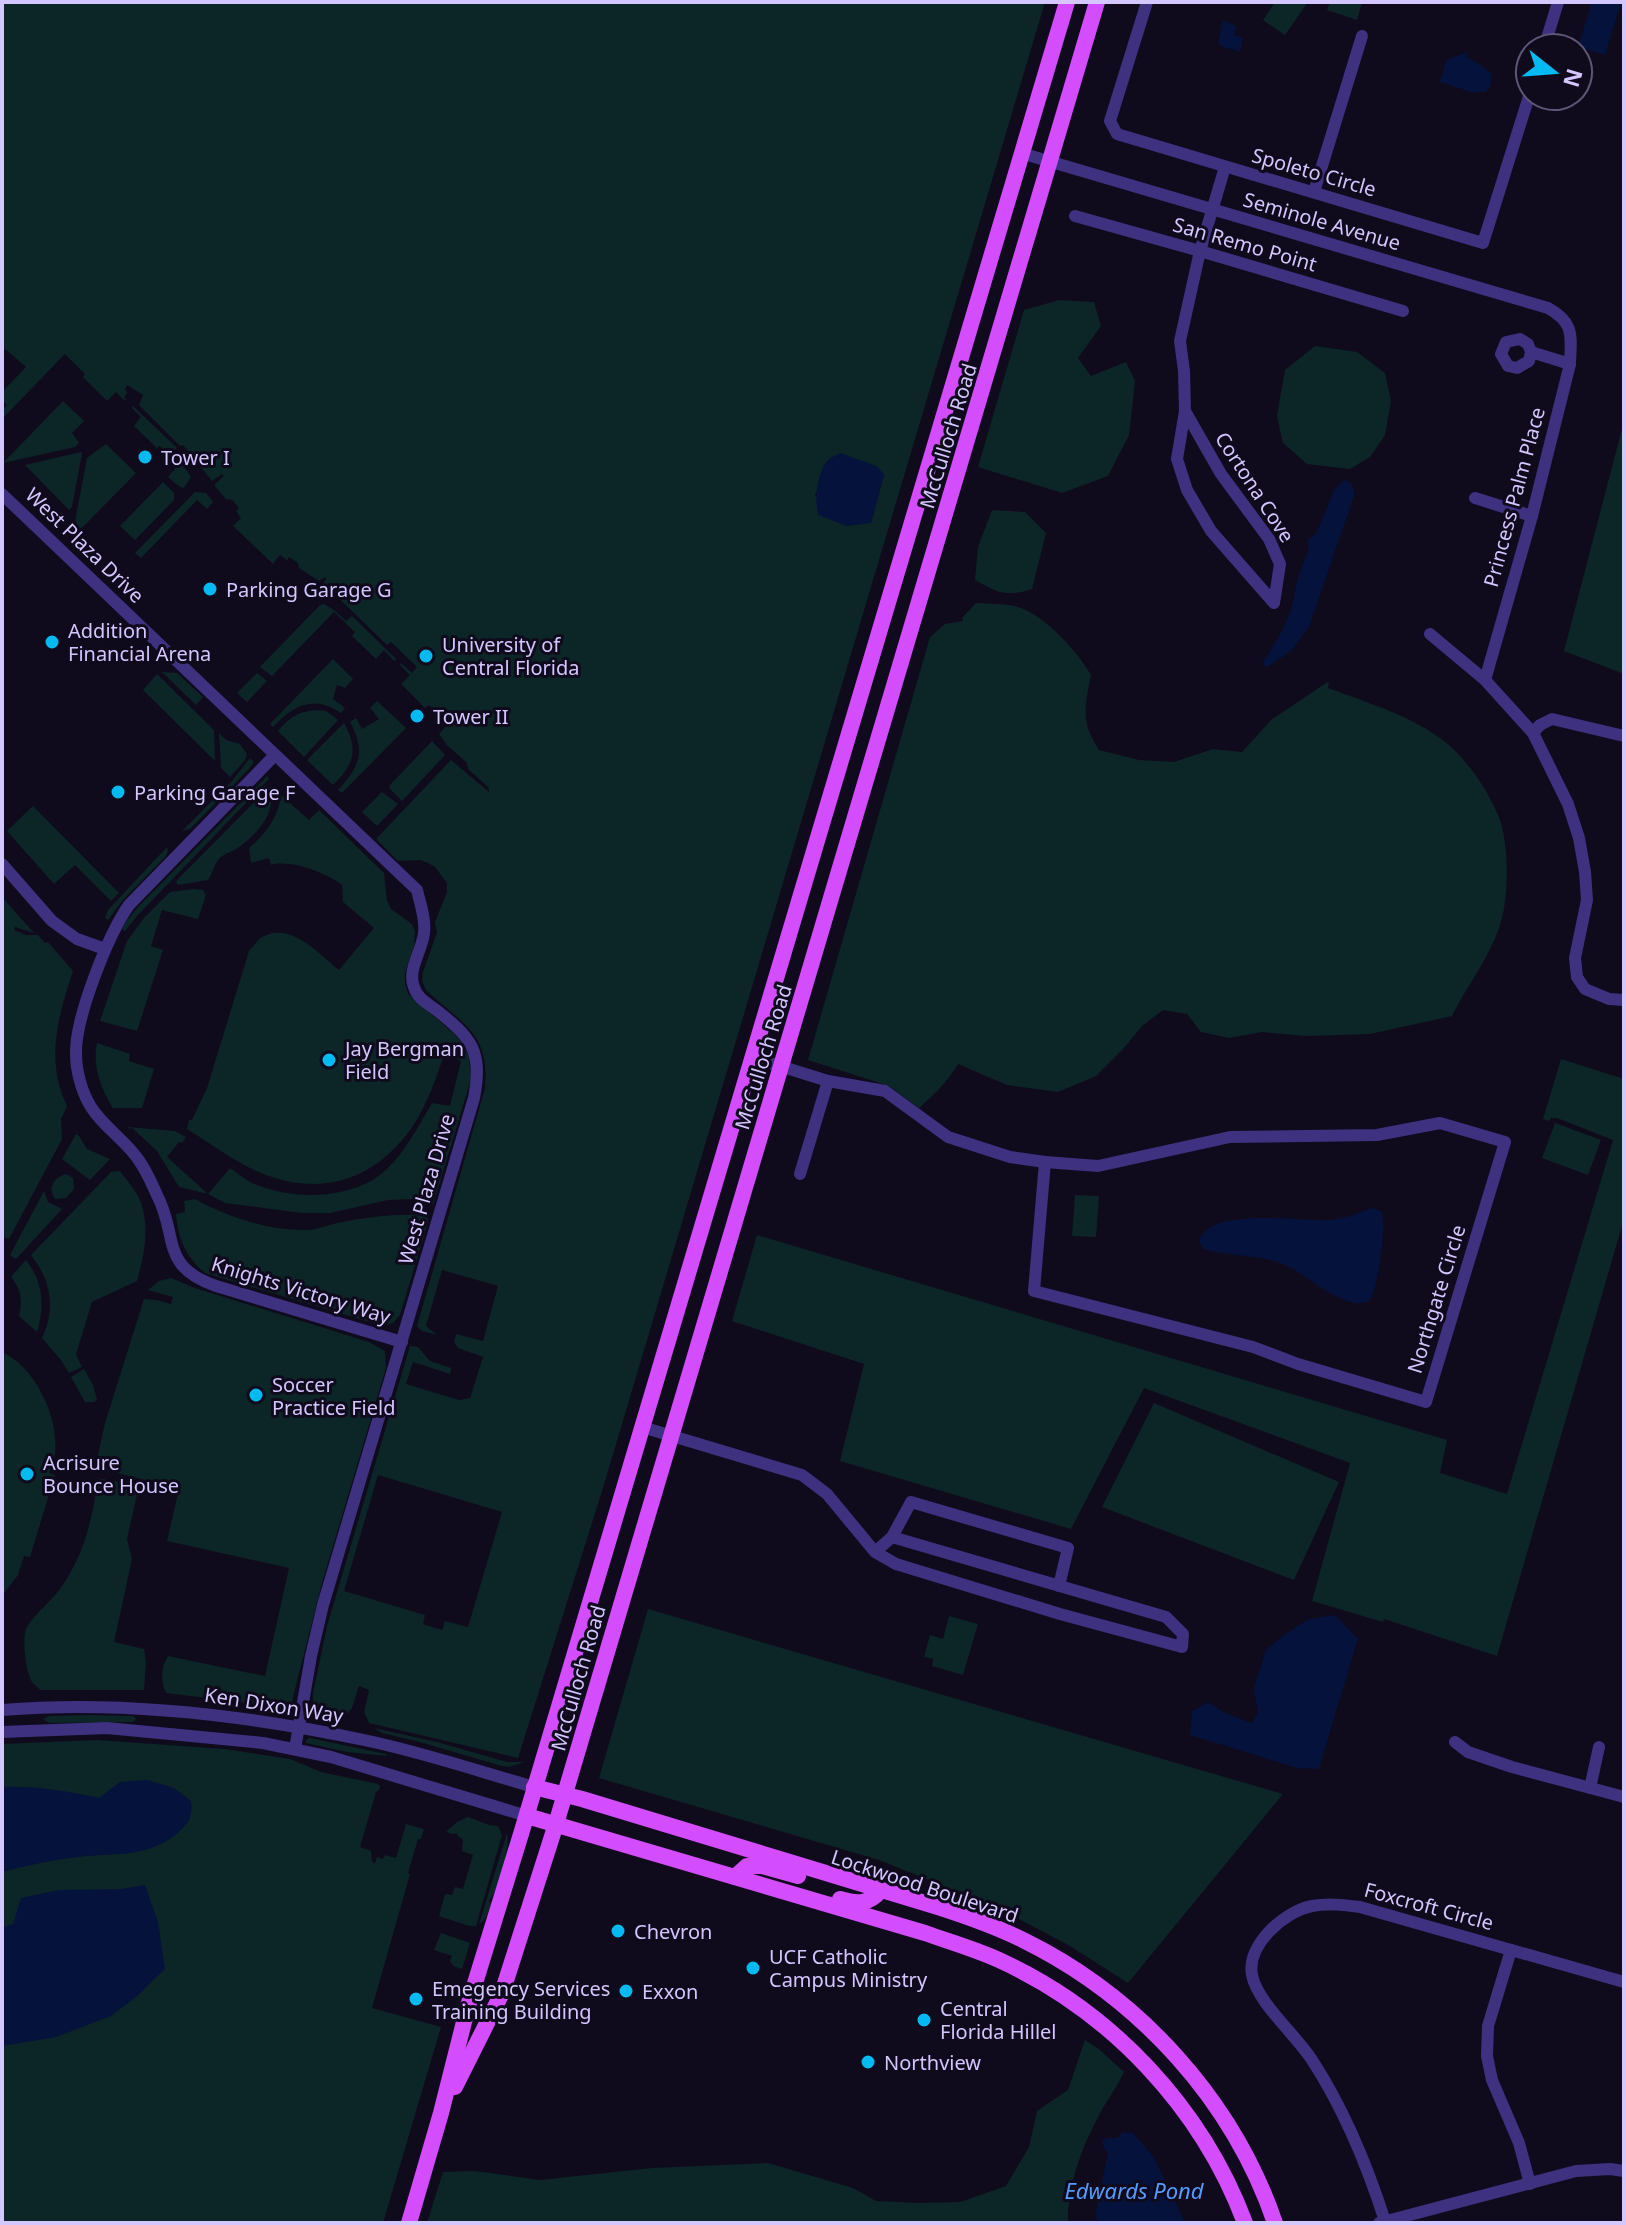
<svg xmlns="http://www.w3.org/2000/svg" width="1626" height="2225" font-family="'Noto Sans',sans-serif">
<style>
.green{fill:#0c2527;fill-rule:evenodd}
.water{fill:#05123b}
.lines{fill:none;stroke-linecap:round;stroke-linejoin:round}
.minor{stroke:#3e3180;stroke-width:12}
.major{stroke:#d34dff;stroke-width:16}
.poi-dot{fill:#00baf1;stroke:#100a1d;stroke-width:3}
.labels{text-anchor:middle;dominant-baseline:central;stroke-width:6;stroke-linejoin:round;paint-order:stroke}
.street-label{font-size:20px;fill:#d4c6ff;stroke:#100a1d}
.poi-label{font-size:20px;fill:#d4c6ff;stroke:#100a1d;text-anchor:start}
.water-label{font-size:22px;font-style:italic;fill:#549aff;stroke:#100a1d}
</style>
<rect width="100%" height="100%" fill="#100a1d"/>
<g class="green">
<path d="M2,2H1045L603,1488L518,1758L369,1723L364,1712L369,1690L359,1686L352,1708L344,1717L325,1713L319,1708L316,1710L313,1704V1693L327,1626L410,1346L418,1347L430,1361L451,1368L450,1374L413,1362L406,1384L459,1400L470,1398L483,1357L458,1348L454,1342L456,1334L483,1341L498,1286L442,1270L426,1326L437,1335L422,1331L417,1326L485,1088C490,1031 461,1024 426,990L422,981L423,972L434,941L437,932L435,922L447,892V883L435,867L428,863L420,860L398,861L377,840V838L451,760L489,792V788L468,769L467,763L447,745L439,734L449,723L429,705L425,708L401,684L410,675L400,665L401,663L412,673L417,667L391,642L387,645L323,583L326,579L325,577L319,581L299,568L298,563L289,557L287,560L280,555L273,564L233,526L241,518L236,511L239,508L232,500L226,499L214,485L224,476L222,474L212,481L183,445L180,446L139,405L143,395L127,385L125,389L127,393L124,397L127,399L124,400L116,392L107,401L83,377L85,374L65,354L2,419V410L7,405L2,400V392L26,367L5,349L2,351ZM828,461L884,474L871,523L815,496ZM378,1475L502,1512L468,1627L445,1621L442,1630L423,1624L425,1615L344,1591Z"/>
<polygon points="1275,2 1308,2 1285,35 1263,20"/>
<polygon points="1330,2 1358,2 1362,3 1357,20 1327,10"/>
<polygon points="1059,300 1094,302 1101,326 1078,358 1091,376 1126,362 1135,381 1129,435 1108,476 1062,493 978,467 1024,310"/>
<polygon points="1315,346 1357,352 1385,373 1391,401 1385,435 1370,457 1350,469 1307,464 1283,443 1277,416 1285,370"/>
<polygon points="63,401 84,421 72,433 79,443 75,447 3,463"/>
<polygon points="133,406 177,448 173,452 191,477 184,488 180,487 168,477 179,464 160,446 157,448 134,426 141,417 132,408"/>
<polygon points="1624,421 1624,674 1564,651"/>
<polygon points="106,444 136,473 75,535 76,516 87,458"/>
<polygon points="81,452 82,454 72,507 69,510 25,465"/>
<polygon points="163,482 174,493 174,500 135,540 120,526"/>
<polygon points="195,492 206,493 213,502 207,509 197,500 141,558 135,553"/>
<path d="M992,510L1025,512L1046,533L1032,589C1007,597 997,593 975,580L978,547Z"/>
<path d="M976,603C991,604 1007,603 1021,608C1046,617 1078,652 1091,675C1085,707 1080,721 1099,750L1139,760L1174,762L1213,749L1242,752L1271,720L1329,681L1328,688C1365,702 1407,714 1440,738C1465,756 1486,787 1498,815C1509,840 1509,892 1502,918C1493,953 1468,984 1452,1016L1370,1034L1305,1036L1262,1032L1229,1038L1201,1032L1187,1014L1163,1010L1142,1026L1124,1048L1096,1076L1058,1092L1007,1085L958,1064C948,1081 935,1094 919,1108L889,1086L808,1060L930,637L945,624L963,621L962,618Z"/>
<polygon points="324,604 334,610 346,621 352,616 396,659 394,661 384,650 376,659 352,636 355,632 334,612 272,676 260,667 320,605"/>
<path d="M333,659L353,679L345,688L337,685L333,699L345,708L341,713C313,694 293,706 273,727L270,724Z"/>
<polygon points="162,672 177,673 203,697 196,705"/>
<polygon points="257,673 267,681 247,702 237,693"/>
<polygon points="157,674 214,730 215,761 143,690"/>
<path d="M377,701L406,728L342,793L338,790C360,766 366,752 350,722L356,718L362,729L379,719L370,708Z"/>
<path d="M317,710L326,711L338,720L304,757L278,731C291,716 297,712 317,710Z"/>
<path d="M344,723C359,750 354,764 333,785L307,760Z"/>
<polygon points="219,733 226,740 240,744 247,754 245,760 230,777 221,768"/>
<polygon points="432,741 445,755 402,801 389,788 390,785"/>
<polygon points="250,758 254,762 248,770 190,829 182,831 232,781"/>
<polygon points="267,776 269,779 137,916 125,931 122,929 128,919 139,906"/>
<path d="M268,788H271C276,814 257,834 238,848C233,851 226,853 221,857C214,863 213,873 208,880L178,885L176,882L179,878Z"/>
<polygon points="382,792 398,804 377,826 362,812"/>
<path d="M281,795L309,820L319,810L384,873L387,900L391,909L412,924L415,931L414,946L405,973V983L408,994L452,1032L461,1041L469,1056L471,1079L433,1205L413,1199L388,1200L330,1213H302L225,1203L208,1194L179,1187L157,1151L132,1128L130,1129L127,1127L175,1131L186,1137L182,1143L179,1142L167,1157L208,1194L230,1168C236,1172 243,1178 250,1182C285,1199 336,1200 371,1181C399,1165 416,1130 432,1103L450,1106L461,1061L447,1055L448,1042C440,1067 432,1093 419,1116C384,1176 326,1200 261,1173C234,1162 212,1144 187,1129L189,1120H192L207,1088L249,951C253,947 257,940 262,937C291,921 318,953 339,970L374,928L343,902L342,885C326,873 291,859 271,865L269,858L251,863L249,848C266,833 278,818 281,795Z"/>
<polygon points="33,806 119,893 111,901 75,865 54,884 7,831"/>
<polygon points="167,847 168,851 166,856 122,901 108,920 105,918 108,910"/>
<polygon points="194,889 203,890 206,895 198,919 162,910 151,946 163,950 137,1031 100,1021 127,941 144,918 170,892"/>
<path d="M2,897L34,933L15,927L14,930L26,935H38L45,943L48,942L73,971C58,1017 45,1060 67,1106L61,1119L62,1139L9,1239L2,1237Z"/>
<path d="M97,1043L130,1054L129,1061L154,1069L142,1108H113C101,1089 92,1065 97,1043Z"/>
<polygon points="1561,1059 1624,1079 1624,1219 1497,1656 1384,1619 1383,1622 1312,1601 1350,1463 1144,1388 1071,1529 840,1461 864,1364 732,1321 757,1235 1447,1440 1440,1473 1507,1494 1613,1140 1557,1118 1551,1118 1549,1121 1543,1119"/>
<polygon points="1555,1123 1601,1140 1588,1175 1542,1158"/>
<polygon points="76,1134 79,1136 87,1149 110,1159 90,1180 62,1159"/>
<path d="M120,1171C127,1181 137,1191 141,1203C150,1229 144,1256 137,1281L92,1302L76,1354L82,1367L69,1373L61,1360L42,1338C56,1309 51,1280 31,1255L111,1172Z"/>
<path d="M66,1174L73,1178L74,1189L66,1198L55,1199C47,1188 54,1177 66,1174Z"/>
<polygon points="44,1191 48,1202 62,1209 16,1259 10,1255"/>
<polygon points="1075,1195 1099,1196 1096,1237 1072,1236"/>
<path d="M195,1199C228,1217 269,1231 307,1230C317,1230 327,1225 337,1223C357,1219 410,1210 428,1218V1222L400,1315L393,1323L383,1326L205,1273C186,1257 178,1239 176,1214L185,1212L184,1201Z"/>
<path d="M26,1260C43,1282 45,1306 37,1332L19,1316C23,1301 21,1289 11,1277Z"/>
<path d="M171,1278L195,1288L369,1342L385,1351L386,1368L322,1583L291,1705L288,1703L281,1707L166,1693C160,1680 161,1667 168,1656L265,1676L289,1568L167,1541L179,1489L98,1468L96,1464L105,1423L144,1299L156,1300L171,1304L173,1297L148,1290L159,1281Z"/>
<path d="M2,1352C36,1368 59,1417 55,1454C54,1460 51,1467 49,1473L55,1475L30,1557L24,1556L18,1575L2,1596Z"/>
<polygon points="84,1369 93,1385 97,1400 94,1402 85,1402 71,1377"/>
<polygon points="1154,1403 1339,1482 1294,1580 1102,1507"/>
<path d="M98,1478L139,1486L127,1539L132,1559L114,1642L144,1649L146,1663L144,1690H40C38,1687 34,1685 32,1682C26,1672 21,1636 27,1627C33,1616 51,1601 60,1589C84,1556 93,1517 98,1478Z"/>
<polygon points="648,1609 1283,1794 1128,1983 1070,1946 996,1907 879,1860 599,1778"/>
<polygon points="949,1616 978,1624 963,1675 932,1666 933,1659 924,1657 930,1635 943,1639"/>
<polygon points="85,1715 133,1716 136,1719 133,1722 49,1723 43,1719 49,1716"/>
<polygon points="374,1728 437,1742 507,1762 524,1762 509,1767 502,1766 416,1741 382,1733"/>
<polygon points="310,1738 386,1754 388,1756 347,1752 306,1743 306,1740"/>
<polygon points="97,1740 225,1749 290,1759 321,1772 378,1784 380,1786 379,1790 376,1792 360,1847 371,1851 372,1862 375,1863 377,1857 383,1859 385,1855 396,1858 406,1824 424,1829 421,1839 418,1839 408,1873 410,1874 372,2008 441,2027 383,2223 2,2223 2,1744"/>
<polygon points="468,1817 489,1825 498,1826 502,1835 476,1926 469,1926 439,1916 445,1894 452,1895 455,1887 463,1889 473,1855 462,1851 463,1840 457,1835 457,1833 453,1834 446,1832 457,1822"/>
<path d="M507,1833C511,1847 499,1890 489,1901L491,1903C489,1911 487,1920 479,1924Z"/>
<polygon points="441,1933 470,1943 462,1969 453,1966 450,1961 452,1956 434,1950"/>
<path d="M1085,2040L1100,2050L1124,2072C1116,2089 1104,2104 1096,2121C1080,2152 1067,2189 1068,2223H427L443,2172L475,2171L540,2180L652,2168L768,2163L853,2188L876,2201L919,2203L960,2202L1006,2186L1029,2147L1037,2111L1068,2090Z"/>
</g>
<g class="water">
<polygon points="1592,2 1621,2 1605,55 1578,47"/>
<polygon points="1223,20 1236,26 1234,35 1243,38 1240,52 1221,46 1218,43"/>
<path d="M1467,52V57L1485,68L1492,74L1490,87L1485,92H1471L1440,82C1449,54 1440,63 1467,52Z"/>
<path d="M840,453L876,466L884,474L871,523L847,526L818,515C815,499 816,474 828,460C831,457 836,456 840,453Z"/>
<polygon points="1344,480 1351,483 1355,493 1309,627 1291,651 1267,667 1262,664 1281,633 1291,610 1298,577 1309,548 1307,541 1317,532 1334,490"/>
<path d="M1373,1208C1378,1210 1380,1209 1382,1214C1387,1225 1377,1291 1370,1300C1367,1303 1362,1303 1358,1303C1340,1303 1313,1282 1298,1272C1271,1253 1234,1258 1203,1249L1199,1240C1213,1206 1299,1222 1330,1220C1344,1219 1359,1212 1373,1208Z"/>
<polygon points="1335,1615 1358,1639 1319,1769 1297,1768 1190,1735 1192,1711 1208,1702 1225,1713 1252,1723 1258,1712 1254,1688 1266,1650 1285,1634 1309,1619"/>
<path d="M147,1780L174,1788L191,1801C193,1816 189,1823 178,1833C145,1860 109,1852 70,1858C47,1861 24,1866 2,1872V1787C36,1786 66,1791 99,1798L120,1782Z"/>
<polygon points="145,1885 158,1922 165,1969 136,1997 111,2016 56,2037 2,2046 2,1927 13,1924 21,1898 59,1890 121,1889"/>
<polygon points="1123,2132 1133,2133 1155,2159 1185,2223 1097,2223 1096,2212 1108,2153 1104,2148 1102,2141 1107,2138 1117,2138"/>
</g>
<g class="lines">
<g class="minor">
<polyline points="1147,2 1110,121 1117,134 1483,243 1530,93"/>
<polyline points="1544,48 1558,2"/>
<path d="M1021,153L1548,308C1575,323 1571,336 1570,364"/>
<polyline points="1314,192 1362,36"/>
<polyline points="1075,216 1200,251 1403,311"/>
<polyline points="1185,411 1221,474 1269,539 1280,564 1274,603 1211,531 1187,490 1177,459 1185,411 1184,371 1180,341 1200,251 1225,167"/>
<path d="M2,494L417,890C420,903 426,920 424,933C422,951 407,970 414,987C417,998 427,1003 435,1009C472,1038 483,1051 474,1098L323,1605L311,1656L295,1749"/>
<polyline points="1475,498 1532,516"/>
<polyline points="1430,634 1485,680 1533,733 1568,804 1579,838 1585,872 1587,900 1575,958 1577,977 1585,989 1609,999 1624,1000"/>
<polyline points="1485,680 1532,516 1570,364 1531,352 1528,344 1520,339 1506,342 1501,354 1508,366 1517,368 1529,361 1531,352"/>
<polyline points="1533,733 1540,725 1552,719 1624,736"/>
<path d="M275,755L129,905C108,935 75,1018 76,1054C76,1071 82,1093 91,1107C104,1128 127,1141 140,1162C147,1172 152,1184 157,1195C179,1237 159,1266 216,1286L402,1342"/>
<polyline points="2,864 52,921 77,939 105,949"/>
<polyline points="751,1057 828,1081 885,1091 948,1137 1010,1157 1045,1162"/>
<polygon points="1440,1123 1505,1142 1426,1402 1298,1364 1253,1347 1034,1291 1045,1162 1098,1166 1230,1137 1377,1135"/>
<polyline points="800,1174 828,1081"/>
<polyline points="642,1427 802,1475 827,1494 875,1552 896,1564 1060,1614 1182,1647 1183,1634 1166,1617 892,1537 875,1552"/>
<polyline points="892,1537 911,1502 1068,1548 1059,1586"/>
<path d="M2,1710C123,1700 246,1715 364,1740C422,1752 478,1771 534,1787"/>
<polyline points="2,1732 107,1728 263,1743 331,1757 527,1816"/>
<polyline points="1455,1742 1468,1752 1512,1767 1624,1797"/>
<polyline points="1590,1788 1599,1747"/>
<polyline points="1511,1950 1488,2026 1487,2056 1492,2080 1519,2143 1530,2184"/>
<path d="M1385,2221C1367,2165 1344,2109 1312,2060C1296,2035 1257,2002 1252,1975C1246,1945 1285,1911 1312,1906C1328,1903 1344,1905 1360,1907L1624,1982"/>
<polyline points="1379,2223 1576,2171 1610,2169 1624,2171"/>
</g>
<g class="major">
<path d="M534,1787L582,1799L938,1907C966,1916 995,1926 1023,1940C1139,1997 1233,2100 1275,2223"/>
<path d="M527,1816L925,1933C950,1942 975,1949 999,1960C1111,2011 1202,2108 1245,2223"/>
<polyline points="735,1877 747,1866 762,1866 798,1876"/>
<path d="M840,1899C857,1904 869,1905 881,1890"/>
<polyline points="455,2087 502,1993 556,1824 1097,2"/>
<polyline points="409,2223 441,2113 468,2006 521,1834 1067,2"/>
</g>
</g>
<g class="poi-dot">
<circle cx="145" cy="457" r="8"/>
<circle cx="210" cy="589" r="8"/>
<circle cx="52" cy="642" r="8"/>
<circle cx="426" cy="656" r="8"/>
<circle cx="417" cy="716" r="8"/>
<circle cx="118" cy="792" r="8"/>
<circle cx="329" cy="1060" r="8"/>
<circle cx="256" cy="1395" r="8"/>
<circle cx="27" cy="1474" r="8"/>
<circle cx="618" cy="1931" r="8"/>
<circle cx="753" cy="1968" r="8"/>
<circle cx="626" cy="1991" r="8"/>
<circle cx="416" cy="1999" r="8"/>
<circle cx="924" cy="2020" r="8"/>
<circle cx="868" cy="2062" r="8"/>
</g>
<g class="labels">
<g class="street-label">
<text transform="translate(1314 172) rotate(16)">Spoleto Circle</text>
<text transform="translate(1322 221) rotate(16)">Seminole Avenue</text>
<text transform="translate(1245 244) rotate(16)">San Remo Point</text>
<text transform="translate(948 436) rotate(-73)">McCulloch Road</text>
<text transform="translate(1255 487) rotate(57)">Cortona Cove</text>
<text transform="translate(1514 497) rotate(-75)">Princess Palm Place</text>
<text transform="translate(85 545) rotate(44)">West Plaza Drive</text>
<text transform="translate(763 1057) rotate(-73)">McCulloch Road</text>
<text transform="translate(426 1189) rotate(-74)">West Plaza Drive</text>
<text transform="translate(301 1290) rotate(17)">Knights Victory Way</text>
<text transform="translate(1436 1299) rotate(-73)">Northgate Circle</text>
<text transform="translate(578 1678) rotate(-74)">McCulloch Road</text>
<text transform="translate(274 1705) rotate(9)">Ken Dixon Way</text>
<text transform="translate(925 1886) rotate(18)">Lockwood Boulevard</text>
<text transform="translate(1429 1906) rotate(15)">Foxcroft Circle</text>
</g>
<g class="poi-label">
<text x="161" y="457">Tower I</text>
<text x="226" y="589">Parking Garage G</text>
<text x="68" y="630">Addition<tspan x="68" dy="23">Financial Arena</tspan></text>
<text x="442" y="644">University of<tspan x="442" dy="23">Central Florida</tspan></text>
<text x="433" y="716">Tower II</text>
<text x="134" y="792">Parking Garage F</text>
<text x="345" y="1048">Jay Bergman<tspan x="345" dy="23">Field</tspan></text>
<text x="272" y="1384">Soccer<tspan x="272" dy="23">Practice Field</tspan></text>
<text x="43" y="1462">Acrisure<tspan x="43" dy="23">Bounce House</tspan></text>
<text x="634" y="1931">Chevron</text>
<text x="769" y="1956">UCF Catholic<tspan x="769" dy="23">Campus Ministry</tspan></text>
<text x="432" y="1988">Emegency Services<tspan x="432" dy="23">Training Building</tspan></text>
<text x="642" y="1991">Exxon</text>
<text x="940" y="2008">Central<tspan x="940" dy="23">Florida Hillel</tspan></text>
<text x="884" y="2062">Northview</text>
</g>
<g class="water-label">
<text x="1134" y="2190">Edwards Pond</text>
</g>
</g>
<rect width="1626" height="2225" fill="none" stroke="#d4c6ff" stroke-width="8"/>
<g transform="translate(1554 72) rotate(107)"><circle r="38" fill="#100a1d" stroke="#5e5577" stroke-width="2"/>
<path d="M0-6L14 30L0 20L-14 30Z" fill="#00baf1"/>
<text y="-12" font-size="22" font-weight="bold" text-anchor="middle" fill="#d4c6ff">N</text>
</g>
</svg>
